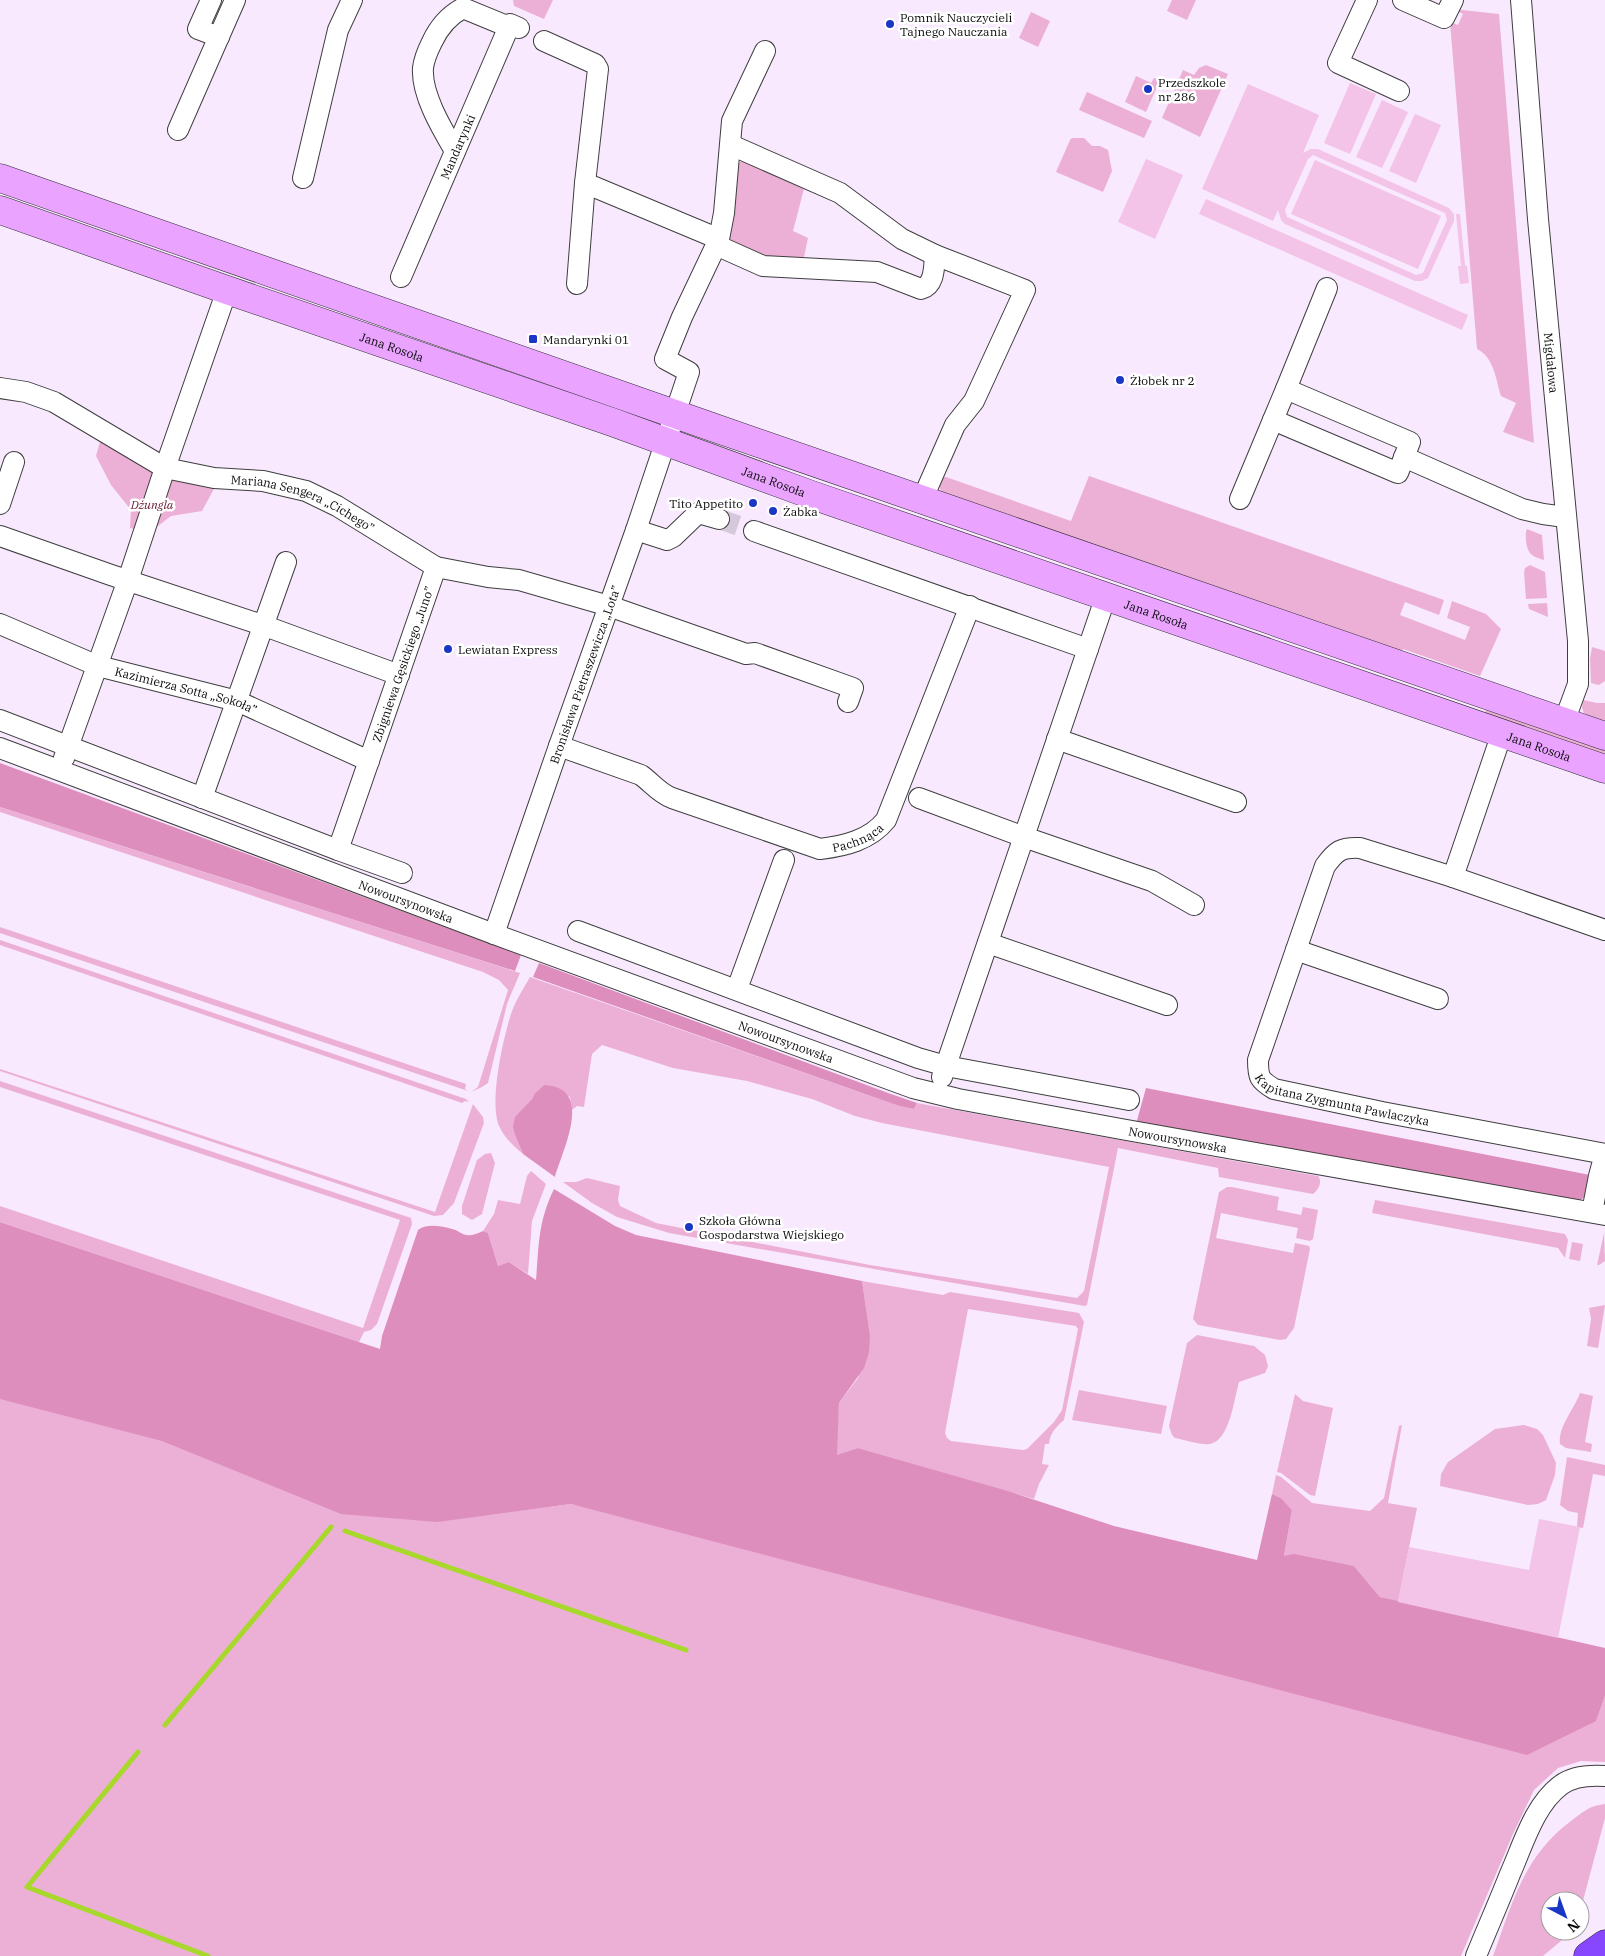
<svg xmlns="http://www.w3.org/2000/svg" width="1605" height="1956" font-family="'IBM Plex Serif',serif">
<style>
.green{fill:#ecb0d6;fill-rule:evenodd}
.forest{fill:#de8ebc}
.pitch{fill:#f3c3e8;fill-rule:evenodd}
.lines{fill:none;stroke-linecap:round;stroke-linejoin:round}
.stream{stroke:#a7d82b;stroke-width:5}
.street-tunnel{stroke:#d4c8da;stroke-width:20;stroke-dasharray:20 10;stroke-linecap:butt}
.street-casing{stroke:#3e3e3e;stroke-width:22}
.secondary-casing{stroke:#2d2d2d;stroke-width:29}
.highway-casing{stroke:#1c1c1c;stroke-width:29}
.street{stroke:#fff;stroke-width:20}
.secondary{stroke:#eaa4ff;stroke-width:28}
.highway{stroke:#8647ff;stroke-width:28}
.poi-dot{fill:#1936c5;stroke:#fff;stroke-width:2}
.labels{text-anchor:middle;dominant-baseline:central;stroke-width:5;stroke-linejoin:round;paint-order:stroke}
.poi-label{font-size:12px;fill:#0b0b0b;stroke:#fff;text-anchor:start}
.street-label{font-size:12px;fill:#0b0b0b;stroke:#fff}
.park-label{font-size:12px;font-style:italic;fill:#671731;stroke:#fff}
</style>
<rect width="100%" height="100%" fill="#f8e9ff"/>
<g class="green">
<polygon points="513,0 553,0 544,19 514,6"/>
<polygon points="1172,0 1196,0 1187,20 1167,11"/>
<path d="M1453,9L1499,14L1534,443L1503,432L1516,403L1501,396C1496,380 1494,357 1477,349L1450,22L1458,25L1463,14Z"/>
<polygon points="1031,12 1050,21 1038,47 1019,38"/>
<polygon points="1206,65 1228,74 1200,137 1162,118 1183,70 1194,75 1199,68"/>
<polygon points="1136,76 1151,83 1154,78 1160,80 1146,112 1125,102"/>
<polygon points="1087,92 1152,121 1144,138 1079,110"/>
<polygon points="1072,138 1084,138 1092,146 1100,146 1108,150 1112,171 1103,192 1056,172 1070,140"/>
<path d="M743,160L805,185L793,231L808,238L803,262C773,260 749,263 728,237L735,166Z"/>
<polygon points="101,438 152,471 155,477 169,480 178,477 216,485 202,511 171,516 149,533 130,528 131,510 111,485 96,456"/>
<polygon points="1089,476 1444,600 1439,615 1405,602 1400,615 1465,640 1470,627 1447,618 1452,601 1486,614 1501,629 1480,676 1403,649 1401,654 941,492 939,486 942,477 946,477 1071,521"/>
<path d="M1527,529L1542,535L1544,560C1531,556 1528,554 1526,541C1526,536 1525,534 1527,529Z"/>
<polygon points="1530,565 1545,572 1547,598 1526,599 1524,572 1525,568"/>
<polygon points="1547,603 1548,617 1529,609 1528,604"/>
<polygon points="1592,647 1605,651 1605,681 1599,685 1591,683 1590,659"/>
<polygon points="1583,700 1597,703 1605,703 1605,724 1587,717 1585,713 1584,714 1582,707"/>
<polygon points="1487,707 1605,747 1605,757 1484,715"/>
<polygon points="0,807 520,973 507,1004 488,1083 482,1087 471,1092 478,1087 508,990 499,980 483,972 0,812"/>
<polygon points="0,927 466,1084 465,1089 468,1091 0,933"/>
<polygon points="0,940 466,1099 469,1102 465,1101 462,1103 0,945"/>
<path d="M530,977L899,1106L914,1109L917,1103L1318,1176C1323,1182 1318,1190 1313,1194L1219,1177L1218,1168L1118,1148L1087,1305L1085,1306L669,1233L617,1217L592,1203L563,1182H576L587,1178L620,1186L618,1200L620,1206L656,1223L870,1265L1077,1298L1084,1291L1109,1167L882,1123L855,1116L812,1099L747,1081L673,1068L602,1045L592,1054L584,1107L577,1106L572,1110L570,1097L553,1086L544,1085L535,1093L532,1099L515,1118V1135L523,1154C514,1147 505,1138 500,1128C488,1105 503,1039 511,1014C515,1001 524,988 530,977Z"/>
<polygon points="0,1069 435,1212 473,1104 483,1117 484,1123 454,1203 443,1215 434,1216 0,1071"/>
<polygon points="0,1081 411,1218 412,1224 377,1324 371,1330 364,1332 359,1342 0,1222 0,1206 363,1328 400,1220 0,1087"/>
<polygon points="491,1153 495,1163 482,1214 472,1220 462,1214 462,1206 477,1160 485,1154"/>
<polygon points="531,1171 546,1184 532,1221 528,1274 509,1262 498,1266 488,1233 483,1231 494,1214 498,1200 520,1204 527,1176"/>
<polygon points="1227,1187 1232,1187 1279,1197 1277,1210 1301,1215 1303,1207 1318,1210 1313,1239 1310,1241 1296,1238 1298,1228 1221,1213 1216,1238 1293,1253 1295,1243 1309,1246 1310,1249 1294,1328 1286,1339 1280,1340 1198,1325 1193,1319 1219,1192"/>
<polygon points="1375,1200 1565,1234 1568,1240 1565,1258 1558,1248 1372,1213"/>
<polygon points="1604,1233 1605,1261 1599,1265 1597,1265"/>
<polygon points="1572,1242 1583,1244 1580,1261 1569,1259"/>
<path d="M862,1281L943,1295L950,1292L1079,1313L1084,1322L1064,1420C1056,1427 1050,1433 1049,1444H1045L1042,1464L1049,1465L1039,1484L1034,1499L858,1448L836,1456L839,1403L858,1378L870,1335ZM968,1309L1076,1326L1078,1329L1062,1410L1054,1422L1027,1449L1023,1450L951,1441L947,1438L945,1433Z"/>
<polygon points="1605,1305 1598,1348 1587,1346 1591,1319 1589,1308"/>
<path d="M1197,1335L1254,1346L1265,1355L1268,1366L1265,1373L1239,1382C1234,1399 1230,1440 1210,1444C1200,1445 1185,1440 1175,1438L1172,1435L1169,1426L1187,1343Z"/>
<polygon points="0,1365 488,1515 571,1504 1596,1721 1605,1696 1605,1762 1581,1761 1558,1768 1534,1790 1513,1834 1461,1956 0,1956"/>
<polygon points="1079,1390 1167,1406 1161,1434 1072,1420"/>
<path d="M1580,1393L1593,1396L1585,1442L1592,1444L1591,1452L1566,1448L1560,1444C1558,1426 1574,1410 1580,1393Z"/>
<polygon points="1295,1394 1303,1401 1333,1408 1315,1496 1310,1495 1281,1473 1277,1472"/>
<polygon points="1402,1425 1388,1503 1417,1508 1398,1602 1380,1597 1354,1566 1284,1556 1292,1510 1281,1498 1272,1494 1276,1475 1281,1477 1312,1503 1370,1511 1384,1498 1399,1426"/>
<polygon points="1524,1425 1537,1429 1543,1435 1556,1463 1555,1475 1546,1500 1538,1504 1528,1505 1440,1486 1441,1474 1448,1462 1495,1429"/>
<polygon points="1567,1457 1605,1465 1605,1476 1593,1474 1583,1528 1577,1527 1578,1513 1568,1511 1560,1505"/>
<path d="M1605,1804V1818L1580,1912V1901H1550V1931H1573L1543,1956H1493C1513,1902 1523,1857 1571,1821C1584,1811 1589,1806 1605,1804Z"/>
</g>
<g class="forest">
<polygon points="0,763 521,955 515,971 0,807"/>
<polygon points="539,963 888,1093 917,1103 914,1109 899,1106 533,977"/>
<path d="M544,1085C595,1087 563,1149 555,1177L523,1154L515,1135L513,1127L515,1117L532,1099L535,1093Z"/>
<polygon points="1146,1088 1590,1175 1587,1196 1580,1200 1575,1200 1136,1124"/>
<path d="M554,1189L615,1226L636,1235L862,1281L870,1335L869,1352L864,1368L839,1403L837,1455L858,1448L1008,1491L1114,1526L1257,1560L1272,1494L1281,1498L1292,1510L1284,1556L1294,1554L1354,1566L1380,1597L1605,1648V1696L1596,1721L1527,1755L571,1504L437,1522L341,1514L162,1441L0,1399V1222L380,1349L382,1336L418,1230C426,1223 442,1226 452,1229C458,1230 462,1235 467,1235C473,1236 478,1233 483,1231L488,1233L498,1266L509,1262L536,1280C539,1244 538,1222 554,1189Z"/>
</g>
<g class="pitch">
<polygon points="1350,83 1376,94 1350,154 1324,143"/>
<path d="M1248,84L1319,115L1303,153L1311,149H1318L1449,208L1454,214V221L1428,278L1422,281H1415L1285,224L1281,220L1278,210L1273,221L1202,189ZM1313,155L1445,213L1447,220L1423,273L1416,275L1287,217L1285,210L1308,159Z"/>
<polygon points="1382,100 1408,112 1382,168 1356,157"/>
<polygon points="1415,114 1441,125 1416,183 1389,171"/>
<polygon points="1146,159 1183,175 1155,239 1118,222"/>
<polygon points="1315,160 1441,216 1418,269 1291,214"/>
<polygon points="1206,199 1468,315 1462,330 1199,214"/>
<polygon points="1456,214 1460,214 1465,265 1467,266 1469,283 1460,284 1458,266 1461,266"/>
<polygon points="1539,1519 1580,1527 1558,1638 1398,1602 1409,1547 1529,1570"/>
</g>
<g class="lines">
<g class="stream">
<polyline points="345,1531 686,1650"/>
<polyline points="165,1725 331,1527"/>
<polyline points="138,1752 27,1887 208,1956"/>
</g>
<polyline class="street-tunnel" points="719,519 754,531"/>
<defs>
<g id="street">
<polyline points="211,0 198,29 219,37"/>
<polyline points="1367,0 1338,63 1399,91"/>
<polyline points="1403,0 1444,18 1453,0"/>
<path id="s1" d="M1521,0L1538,219L1578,641V684L1564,722"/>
<polyline points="544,41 595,64 598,69 585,183 577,284"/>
<polyline points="178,130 235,0"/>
<polyline points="731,145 840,193 902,239 935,255 1025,290 974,401 955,425 922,500"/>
<path d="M455,151C442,129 421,94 423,68C424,59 428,50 432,42C439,27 448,16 463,8L509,27"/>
<polyline points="303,178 338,30 352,0"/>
<polyline points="585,183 719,239"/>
<path d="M716,245L763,266L877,272L921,289C935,285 934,267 935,255"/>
<path id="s2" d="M401,277L510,24L519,28"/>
<path id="s3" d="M0,388L26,392L54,402L165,468L214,478L263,481L306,491L337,506L436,567L488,577L519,580L609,606L746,654L755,653L853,688L848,702"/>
<polygon points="1286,389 1410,442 1398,473 1273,420"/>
<polyline points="1286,389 1327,288"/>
<polyline points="1404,457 1522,509 1543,514 1565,517"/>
<polyline points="1240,499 1273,420"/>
<polyline points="0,504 14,462"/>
<polyline points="636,530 667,540 673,537 698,513 719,519"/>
<polyline points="754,531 1088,649"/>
<polyline points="0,536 111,575 265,626 399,675"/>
<path id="s4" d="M0,624L98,666L237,701L369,761"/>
<path id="s5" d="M0,720L338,850L436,567"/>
<polyline points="1057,739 1236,802"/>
<path id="s6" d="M559,746L641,775C652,783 659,793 672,798L820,849C845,846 870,840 886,820L970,606"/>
<path id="s7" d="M0,748L494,934L913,1088L958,1099L1121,1129L1605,1215"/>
<polyline points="64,758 128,580 165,468 227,290"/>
<polyline points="202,798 286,562"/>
<polyline points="919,798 1024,837 1152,881 1194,905"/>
<polyline points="338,850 402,873"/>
<polyline points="1453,877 1502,733"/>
<path id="s8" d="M1605,930L1453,877L1360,848C1341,847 1336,851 1325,866L1258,1060C1258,1077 1259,1080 1274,1089L1382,1112L1605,1154"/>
<polyline points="578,931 918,1058 946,1066 1129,1100"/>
<path id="s9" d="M494,934L559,746L636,530L689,372L665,359L682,317L719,239L724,213L732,121L765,51"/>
<polyline points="988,943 1167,1005"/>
<polyline points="1296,950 1438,999"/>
<polyline points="737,989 784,860"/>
<polyline points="942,1077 1106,596"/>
<polyline points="1592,1212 1599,1176 1605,1154"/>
<path d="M1476,1956C1487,1929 1499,1902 1510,1874C1523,1845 1534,1805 1561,1785C1573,1776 1590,1775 1605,1776"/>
</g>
<g id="secondary">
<polyline points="0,178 712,427 1605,736"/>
<path id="s10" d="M0,210L227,290L612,422L809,494L1605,769"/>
</g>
<polyline id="highway" points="1588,1956 1605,1944"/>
</defs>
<use href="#street" class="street-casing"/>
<use href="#secondary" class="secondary-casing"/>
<use href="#highway" class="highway-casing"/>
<use href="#street" class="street"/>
<use href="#secondary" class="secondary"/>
<use href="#highway" class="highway"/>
</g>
<g class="poi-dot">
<circle cx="890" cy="24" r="5"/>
<circle cx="1148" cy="89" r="5"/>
<rect x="528" y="334" width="10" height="10" rx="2.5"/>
<circle cx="1120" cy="380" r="5"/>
<circle cx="753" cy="503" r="5"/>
<circle cx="773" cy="511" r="5"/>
<circle cx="448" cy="649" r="5"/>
<circle cx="689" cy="1227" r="5"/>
</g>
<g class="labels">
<g class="poi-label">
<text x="900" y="17">Pomnik Nauczycieli<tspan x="900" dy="14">Tajnego Nauczania</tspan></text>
<text x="1158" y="82">Przedszkole<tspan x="1158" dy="14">nr 286</tspan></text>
<text x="543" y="339">Mandarynki 01</text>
<text x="1130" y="380">Żłobek nr 2</text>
<text x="743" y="503" text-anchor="end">Tito Appetito</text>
<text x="783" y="511">Żabka</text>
<text x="458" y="649">Lewiatan Express</text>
<text x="699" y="1220">Szkoła Główna<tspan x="699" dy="14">Gospodarstwa Wiejskiego</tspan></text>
</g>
<g class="street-label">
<text stroke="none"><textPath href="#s2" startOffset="142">Mandarynki</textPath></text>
<text stroke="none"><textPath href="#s10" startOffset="415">Jana Rosoła</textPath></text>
<text stroke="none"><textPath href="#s1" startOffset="364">Migdałowa</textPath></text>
<text stroke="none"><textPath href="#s10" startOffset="820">Jana Rosoła</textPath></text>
<text stroke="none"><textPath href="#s3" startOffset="329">Mariana Sengera „Cichego”</textPath></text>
<text stroke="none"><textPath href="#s10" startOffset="1225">Jana Rosoła</textPath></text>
<text stroke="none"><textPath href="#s5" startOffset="559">Zbigniewa Gęsickiego „Juno”</textPath></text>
<text stroke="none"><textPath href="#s9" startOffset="275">Bronisława Pietraszewicza „Lota”</textPath></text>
<text stroke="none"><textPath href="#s4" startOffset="198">Kazimierza Sotta „Sokoła”</textPath></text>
<text stroke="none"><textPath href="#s10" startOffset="1630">Jana Rosoła</textPath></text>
<text stroke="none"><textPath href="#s6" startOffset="322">Pachnąca</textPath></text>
<text stroke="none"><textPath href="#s7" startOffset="434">Nowoursynowska</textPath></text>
<text stroke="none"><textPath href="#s7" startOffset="839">Nowoursynowska</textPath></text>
<text stroke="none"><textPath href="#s8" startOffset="610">Kapitana Zygmunta Pawlaczyka</textPath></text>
<text stroke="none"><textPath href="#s7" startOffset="1244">Nowoursynowska</textPath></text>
</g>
<g class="park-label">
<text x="152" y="504">Dżungla</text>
</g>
</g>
<g transform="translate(1565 1916) rotate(139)"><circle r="24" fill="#ffffff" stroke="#9d9d9d"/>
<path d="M0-4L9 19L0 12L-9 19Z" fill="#1936c5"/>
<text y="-8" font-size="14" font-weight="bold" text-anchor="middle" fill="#0b0b0b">N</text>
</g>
</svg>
